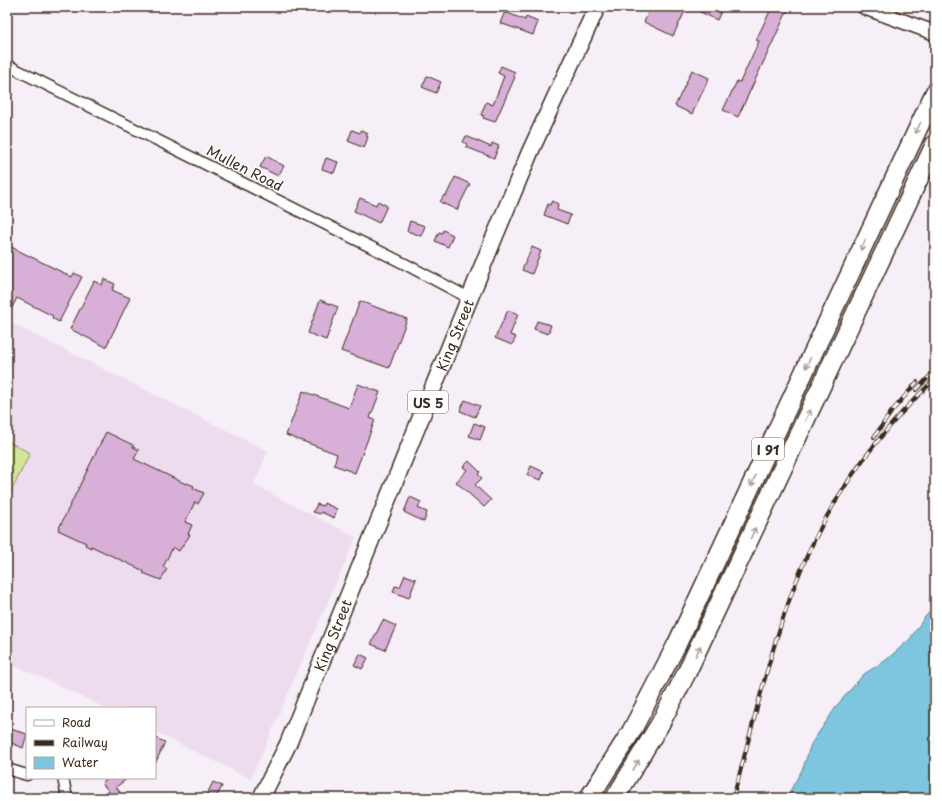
<svg xmlns="http://www.w3.org/2000/svg" width="942" height="805" font-family="'Playpen Sans',sans-serif">
<style>
.built{fill:#eddced}
.green{fill:#d3e599;stroke:#87885c}
.water{fill:#7ec5df;stroke:#638792}
.building{fill:#d7afd7;stroke:#3b2a1e}
.lines{fill:none;stroke-linecap:round;stroke-linejoin:round}
.street-casing{stroke:#3b2a1e;stroke-width:13}
.secondary-casing{stroke:#3b2a1e;stroke-width:17}
.primary-casing{stroke:#3b2a1e;stroke-width:19}
.highway-casing{stroke:#3b2a1e;stroke-width:21}
.street{stroke:#fff;stroke-width:10}
.secondary{stroke:#fff;stroke-width:14}
.primary{stroke:#fff;stroke-width:16}
.highway{stroke:#fff;stroke-width:18}
.rail-casing{stroke:#3b2a1e;stroke-width:4}
.rail{stroke:#fff;stroke-width:2.5;stroke-dasharray:8;stroke-linecap:butt}
.oneway{stroke:#a79f9a}
.labels{text-anchor:middle;dominant-baseline:central;stroke-width:3;stroke-linejoin:round;paint-order:stroke}
.shield{fill:#fff;stroke:#766a62;stroke-width:1}
.shield-label{font-size:13px;font-weight:bold;fill:#3b2a1e}
.street-label{font-size:14px;fill:#3b2a1e;stroke:#fff}
</style>
<rect width="100%" height="100%" fill="#f7eff7"/>
<filter id="ink" filterUnits="userSpaceOnUse"><feTurbulence type="fractalNoise" baseFrequency=".025" numOctaves="2"/><feDisplacementMap in="SourceGraphic" scale="8" xChannelSelector="R" yChannelSelector="G"/><feConvolveMatrix kernelMatrix="1 2 1 2 8 2 1 2 1" color-interpolation-filters="sRGB"/></filter>
<g filter="url(#ink)">
<polygon class="built" points="7,321 268,451 254,485 356,537 251,779 155,732 155,708 105,708 41,677 7,663"/>
<polygon class="green" points="7,441 30,453 7,500"/>
<polygon class="water" points="935,606 935,798 786,798 803,768 811,744 838,704 864,674 886,660 910,639 924,618"/>
<g class="building">
<polygon points="651,7 687,7 673,36 644,22"/>
<polygon points="690,7 723,7 717,20"/>
<polygon points="772,7 789,7 738,117 723,110 737,81 740,82 759,41 756,40"/>
<polygon points="505,12 525,20 526,17 538,22 533,35 500,23"/>
<polygon points="501,66 515,72 513,76 515,77 495,122 483,118 484,116 481,115 486,102 493,105 504,76 498,73"/>
<polygon points="692,70 709,78 692,114 675,106"/>
<polygon points="427,76 441,82 436,93 422,87"/>
<polygon points="352,130 360,133 361,130 368,133 366,136 368,137 364,148 348,141"/>
<polygon points="466,136 491,147 492,143 499,146 494,158 466,147 467,144 463,142"/>
<polygon points="266,156 284,166 278,176 260,167"/>
<polygon points="326,158 338,162 334,173 322,169"/>
<polygon points="455,177 470,184 457,210 440,202 444,195 446,196"/>
<polygon points="360,198 376,205 378,201 387,206 379,223 354,211"/>
<polygon points="552,201 558,204 557,210 571,215 567,224 544,215 548,204 550,205"/>
<polygon points="410,221 425,226 421,236 407,231"/>
<polygon points="443,230 453,235 448,247 435,241 439,232 442,233"/>
<polygon points="7,245 72,277 74,273 82,277 59,322 52,318 53,316 17,298 7,317"/>
<polygon points="532,247 541,251 532,274 522,270"/>
<polygon points="104,279 115,284 112,290 130,298 106,347 70,329 94,281 102,285"/>
<polygon points="320,300 338,307 326,340 308,333"/>
<polygon points="360,301 407,319 389,368 341,351"/>
<polygon points="508,310 518,314 510,335 516,337 512,345 495,338"/>
<polygon points="537,321 551,325 548,334 534,329"/>
<polygon points="358,384 380,392 370,418 375,420 355,473 334,465 337,454 286,435 303,391 349,408"/>
<polygon points="465,400 480,406 475,417 460,411"/>
<polygon points="474,423 485,427 480,440 469,436"/>
<polygon points="106,432 133,445 133,447 139,450 134,459 186,484 187,483 194,486 193,488 204,493 198,504 195,502 185,522 192,525 188,534 190,535 179,551 173,547 163,567 167,569 161,580 143,573 144,571 91,546 91,548 85,545 86,543 58,530"/>
<polygon points="469,461 480,472 478,474 482,478 475,485 491,500 484,507 456,482 467,470 463,467"/>
<polygon points="531,466 544,472 541,480 527,475"/>
<polygon points="410,497 421,502 418,508 427,512 424,522 404,512"/>
<polygon points="324,503 337,509 334,518 321,512 320,514 313,512 317,504 323,506"/>
<polygon points="405,575 416,579 409,598 393,592 395,586 400,587"/>
<polygon points="383,620 396,626 385,650 371,644"/>
<polygon points="360,654 368,658 362,669 354,665"/>
<polygon points="10,729 27,734 23,748 7,741"/>
<polygon points="155,738 165,742 155,764"/>
<polygon points="108,778 128,778 116,787 120,792 113,797 102,783"/>
<polygon points="213,782 222,786 216,798 205,798"/>
</g>
<g class="lines">
<defs>
<g id="street">
<polyline points="7,65 405,264 469,298"/>
<polyline points="7,769 27,775"/>
<polyline points="63,778 67,798"/>
</g>
<polyline id="secondary" points="864,7 935,33"/>
<g id="primary">
<path id="s1" d="M261,798L288,744L494,238L530,152L597,7"/>
</g>
<g id="highway">
<polyline points="589,798 631,732 677,644 935,92"/>
<polyline points="615,798 660,724 687,672 935,144"/>
</g>
</defs>
<use href="#street" class="street-casing"/>
<use href="#secondary" class="secondary-casing"/>
<use href="#primary" class="primary-casing"/>
<use href="#highway" class="highway-casing"/>
<use href="#street" class="street"/>
<use href="#secondary" class="secondary"/>
<use href="#primary" class="primary"/>
<use href="#highway" class="highway"/>
<defs>
<g id="rail">
<polyline points="916,390 935,371"/>
<polyline points="874,437 892,411 917,382"/>
<path d="M733,798C756,716 774,627 810,549C840,485 884,427 935,379"/>
</g>
</defs>
<use href="#rail" class="rail-casing"/>
<use href="#rail" class="rail"/>
</g>
<defs><path id="oneway-shaft" d="M-6 0H5M1.5-3L5.5 0L1.5 3" fill="none" stroke-width="1.6" stroke-linecap="round" stroke-linejoin="round"/></defs>
<g class="oneway">
<use href="#oneway-shaft" transform="translate(918 128) rotate(115)"/>
<use href="#oneway-shaft" transform="translate(863 245) rotate(115)"/>
<use href="#oneway-shaft" transform="translate(808 363) rotate(115)"/>
<use href="#oneway-shaft" transform="translate(808 415) rotate(-65)"/>
<use href="#oneway-shaft" transform="translate(753 481) rotate(115)"/>
<use href="#oneway-shaft" transform="translate(753 533) rotate(-65)"/>
<use href="#oneway-shaft" transform="translate(698 651) rotate(-64)"/>
<use href="#oneway-shaft" transform="translate(636 765) rotate(-59)"/>
</g>
</g>
<g class="labels">
<g class="shield">
<rect x="408" y="391" width="40" height="22" rx="3"/>
<rect x="752" y="438" width="32" height="22" rx="3"/>
</g>
<g class="shield-label">
<text x="428" y="402">US 5</text>
<text x="768" y="449">I 91</text>
</g>
<g class="street-label">
<text transform="translate(245 168) rotate(27)">Mullen Road</text>
<text stroke="none"><textPath href="#s1" startOffset="502">King Street</textPath></text>
<text stroke="none"><textPath href="#s1" startOffset="178">King Street</textPath></text>
</g>
</g>
<rect width="942" height="805" fill="none" stroke="#fff" stroke-width="24"/>
<rect x="12" y="12" width="918" height="781" fill="none" stroke="#3b2a1e" stroke-width="1.5" filter="url(#ink)"/>
<rect x="26" y="707" width="130" height="72" fill="#ffffff" stroke="#b1aaa5"/>
<rect x="34" y="720" width="20" height="6" fill="#ffffff" stroke="#b1aaa5"/>
<text x="62" y="727" font-size="12" fill="#3b2a1e">Road</text>
<rect x="34" y="740" width="20" height="6" fill="#3b2a1e" stroke="#b1aaa5"/>
<text x="62" y="747" font-size="12" fill="#3b2a1e">Railway</text>
<rect x="34" y="757" width="20" height="12" fill="#7ec5df" stroke="#b1aaa5"/>
<text x="62" y="767" font-size="12" fill="#3b2a1e">Water</text>
</svg>
